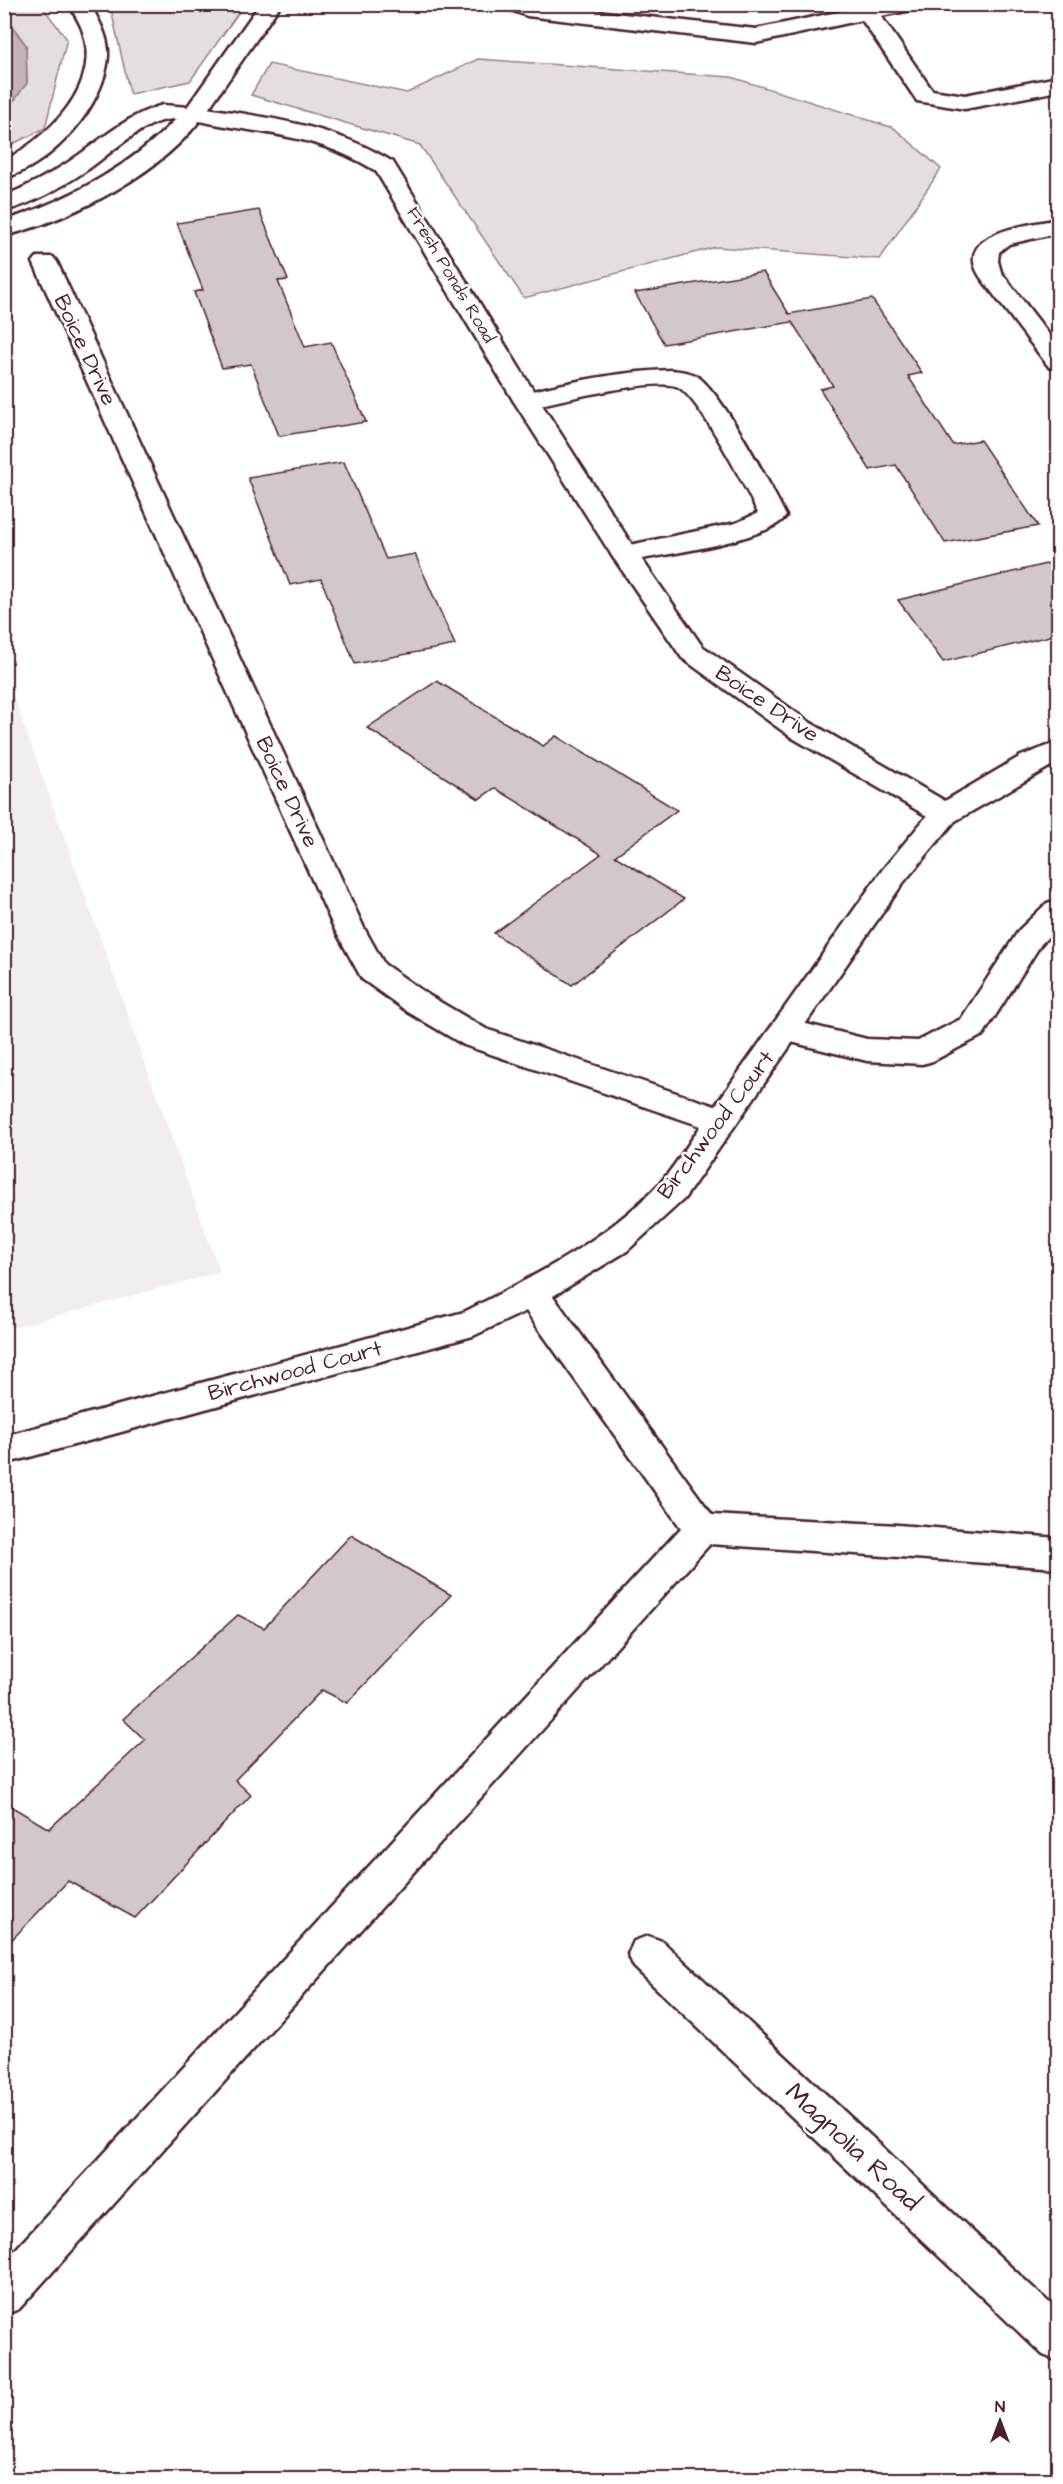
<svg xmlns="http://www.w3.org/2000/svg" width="1063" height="2484" font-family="'Architects Daughter',sans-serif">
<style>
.built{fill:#f2eeef}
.green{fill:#e5dee0;stroke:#987e86;stroke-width:1.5}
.water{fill:#c1b3b6;stroke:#91787e;stroke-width:1.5}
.building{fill:#d2c7cb;stroke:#4a1f2b;stroke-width:1.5}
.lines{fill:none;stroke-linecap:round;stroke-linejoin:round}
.lane-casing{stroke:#4a1f2b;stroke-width:5}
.street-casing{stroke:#4a1f2b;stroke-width:5}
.secondary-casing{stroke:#4a1f2b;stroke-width:5}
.highway-casing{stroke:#4a1f2b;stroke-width:5}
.lane{fill:#fff;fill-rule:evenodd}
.street{fill:#fff;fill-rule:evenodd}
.secondary{fill:#fff;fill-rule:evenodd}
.highway{fill:#fff;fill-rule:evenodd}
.labels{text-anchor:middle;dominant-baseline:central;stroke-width:5;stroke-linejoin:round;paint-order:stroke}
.far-street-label{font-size:18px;fill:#4a1f2b;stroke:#fff}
.street-label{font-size:22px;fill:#4a1f2b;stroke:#fff}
.near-street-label{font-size:27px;fill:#4a1f2b;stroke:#fff}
</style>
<rect width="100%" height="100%" fill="#fff"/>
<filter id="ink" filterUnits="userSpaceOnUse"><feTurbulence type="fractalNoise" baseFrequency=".0167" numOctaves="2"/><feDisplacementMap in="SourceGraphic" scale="12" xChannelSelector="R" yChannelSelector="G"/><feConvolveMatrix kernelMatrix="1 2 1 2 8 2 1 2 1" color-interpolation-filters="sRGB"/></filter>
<g filter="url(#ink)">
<polygon class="built" points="5,672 220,1272 5,1330 4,1330"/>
<g class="green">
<polygon points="5,5 41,5 67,39 45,128 5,148 4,113 27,83 26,45 5,16"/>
<polygon points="110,5 110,4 244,5 190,81 130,94"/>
<polygon points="478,59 731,77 894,128 941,169 880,259 716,247 524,298 420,145 251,95 269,64 407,93"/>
</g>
<polygon class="water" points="4,16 26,45 27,83 5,113"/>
<g class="building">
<polygon points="259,210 288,280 278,281 305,347 331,342 366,422 279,436 251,364 222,368 194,292 203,290 177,223"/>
<polygon points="763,272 789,314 872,299 922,373 908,376 953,445 980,440 1038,526 945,543 896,465 870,470 820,389 833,386 792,322 664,344 635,293"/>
<polygon points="344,462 386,559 415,554 455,645 355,664 321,579 290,585 248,478"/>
<polygon points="1058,561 1058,634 943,662 898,600"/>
<polygon points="437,681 543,746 556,736 677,810 615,856 684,899 572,985 494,933 601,854 495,788 479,799 367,728"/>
<polygon points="351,1535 451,1595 347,1703 322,1690 235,1780 251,1795 135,1918 68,1881 4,1948 4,1802 49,1829 145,1740 123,1719 238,1615 264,1628"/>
</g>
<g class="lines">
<defs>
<g id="lane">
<polygon points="506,4 535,4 756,29 876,4 919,4 917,9 881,16 932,90 965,95 1058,77 1058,91 965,109 917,101 862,20 756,43 527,16 508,9"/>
<path d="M672,370C680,371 689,372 695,375C720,388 772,488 786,516C769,541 657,556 624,562L615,560L611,554L615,548L736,523L758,513C747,490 697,393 676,386C651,378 556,402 526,408L517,405L513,400L517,395C567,382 621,371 672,370Z"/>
<polygon points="1058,900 1058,927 1041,944 983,1035 933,1061 922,1064 867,1061 775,1038 770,1030 775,1022 786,1019 867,1039 918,1041 961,1019 1019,930 1047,903"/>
</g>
<g id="street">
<path d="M194,106C263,117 332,124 393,162L539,400L636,551L702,646L811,723L945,801L1021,756L1058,742V762L955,821L903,883L684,1199L627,1251L553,1296L712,1515L898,1525L1058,1538V1568L710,1544L19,2309L4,2315V2262L681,1528L526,1311L473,1336L4,1464V1436L464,1312C533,1277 607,1240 661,1182C676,1165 688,1144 701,1126L464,1045L408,1012L362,979L334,928L33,262L37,257H53L57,262L364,928L384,964L430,996L486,1029L715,1106L883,869L927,816L791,737L682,658L611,554L513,400L376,171C312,131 256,135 186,118L183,113L186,108Z"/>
<path d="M1058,219V233L1009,244L999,252L998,261L1001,272L1058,346V369L1049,367L981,278C949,232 1031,225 1058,219Z"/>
<polygon points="648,1936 662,1941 1058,2311 1058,2361 1043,2355 634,1967 628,1954 634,1941"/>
</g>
<path id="secondary" d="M163,105L202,108L205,113C165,172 73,219 4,236V221C68,200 129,168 176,119C145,118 110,155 84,172C60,188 33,204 4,211V196C26,187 47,176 67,163C99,142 126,115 163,105Z"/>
<g id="highway">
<path d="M69,4H90C99,21 109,37 108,56C105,105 52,166 4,178V161C49,136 103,86 82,29C79,21 73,12 69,4Z"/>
<polygon points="260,4 281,4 202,118 186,118 183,113"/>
</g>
</defs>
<use href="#lane" class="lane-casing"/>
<use href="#street" class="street-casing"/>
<use href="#secondary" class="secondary-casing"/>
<use href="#highway" class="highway-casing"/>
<use href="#lane" class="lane"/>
<use href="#street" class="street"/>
<use href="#secondary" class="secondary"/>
<use href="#highway" class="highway"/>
</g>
</g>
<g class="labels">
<g class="far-street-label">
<text transform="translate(451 275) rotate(59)">Fresh Ponds Road</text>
</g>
<g class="street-label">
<text transform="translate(85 350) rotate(65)">Boice Drive</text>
<text transform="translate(767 704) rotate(34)">Boice Drive</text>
<text transform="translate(287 792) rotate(65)">Boice Drive</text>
<text transform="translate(716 1125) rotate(-53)">Birchwood Court</text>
<text transform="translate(295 1371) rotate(-15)">Birchwood Court</text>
</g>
<g class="near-street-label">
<text transform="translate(853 2147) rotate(43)">Magnolia Road</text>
</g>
</g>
<rect width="1063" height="2484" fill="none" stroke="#fff" stroke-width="24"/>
<rect x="12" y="12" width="1039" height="2460" fill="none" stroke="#4a1f2b" stroke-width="2" filter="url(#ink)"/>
<g transform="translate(1000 2421)" stroke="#ffffff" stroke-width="4.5" paint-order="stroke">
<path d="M0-4.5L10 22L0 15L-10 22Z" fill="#4a1f2b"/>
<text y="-9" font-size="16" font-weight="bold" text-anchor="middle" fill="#4a1f2b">N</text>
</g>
</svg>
